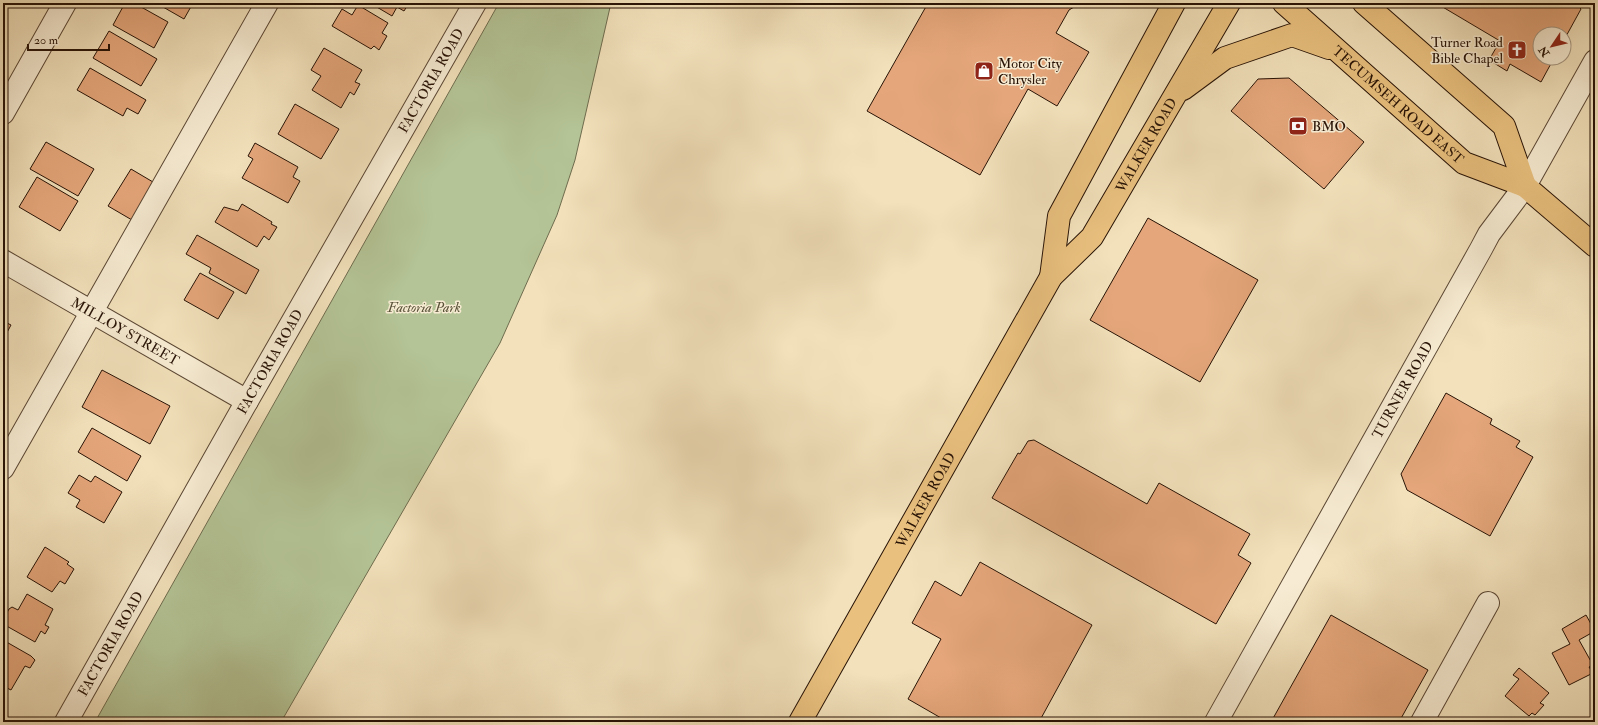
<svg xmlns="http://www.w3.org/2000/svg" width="1598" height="725" font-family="'IM FELL Double Pica',serif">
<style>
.green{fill:#b4c496;stroke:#6e6c4e}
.building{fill:#e4a67a;stroke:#281306}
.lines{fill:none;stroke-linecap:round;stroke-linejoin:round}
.minor-casing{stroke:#5a4633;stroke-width:24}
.major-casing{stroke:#281306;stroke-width:24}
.minor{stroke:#f7ecd3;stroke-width:22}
.major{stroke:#e9c07e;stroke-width:22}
.labels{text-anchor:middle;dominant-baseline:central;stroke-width:3;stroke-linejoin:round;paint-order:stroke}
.poi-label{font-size:14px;fill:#281306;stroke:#f7ecd3;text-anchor:start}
.street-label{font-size:14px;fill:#281306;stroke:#f7ecd3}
.park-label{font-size:14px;font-style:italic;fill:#595138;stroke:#f7ecd3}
</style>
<rect width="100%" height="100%" fill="#f2e1bb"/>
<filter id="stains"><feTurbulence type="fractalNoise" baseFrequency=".005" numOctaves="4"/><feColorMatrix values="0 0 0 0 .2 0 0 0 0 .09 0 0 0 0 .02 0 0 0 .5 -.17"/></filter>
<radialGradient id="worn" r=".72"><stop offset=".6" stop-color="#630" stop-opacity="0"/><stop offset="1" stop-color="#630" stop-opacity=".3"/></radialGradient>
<polygon class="green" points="499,3 611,3 575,160 557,215 500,343 281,722 95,722"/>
<g class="building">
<polygon points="125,3 134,3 168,22 154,48 113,25"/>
<polygon points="156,3 193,3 184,19"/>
<polygon points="370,3 409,3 404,11 397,7 392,16"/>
<polygon points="928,3 1070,3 1074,7 1069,10 1056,33 1089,52 1057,106 1028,89 980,175 867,111"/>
<polygon points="1443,3 1575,3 1581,9 1564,40 1564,34 1540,34 1540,58 1554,58 1541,82 1510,64 1507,71 1489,60 1500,41 1441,6"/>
<polygon points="358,5 388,23 382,33 387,36 379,50 374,46 371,49 332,26 342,9 352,15"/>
<polygon points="109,31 157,59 141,86 93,58"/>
<polygon points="324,48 362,70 355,82 360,84 354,95 350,92 341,108 312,90 321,76 311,70"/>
<polygon points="90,68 146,100 138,114 127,108 123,116 77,90"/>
<polygon points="1289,78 1364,142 1324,189 1231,111 1258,79"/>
<polygon points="295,104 339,129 321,159 278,134"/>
<polygon points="46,142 94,169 78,196 30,169"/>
<polygon points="255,143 298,167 293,177 300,181 288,203 242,178 253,159 248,156"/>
<polygon points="131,169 153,182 132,220 108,206"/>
<polygon points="37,177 78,201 60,231 19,207"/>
<polygon points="242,204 272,222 271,224 277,227 269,240 264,236 257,247 215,222 224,207 238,211"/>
<polygon points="1148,218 1258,280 1200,382 1090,320"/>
<polygon points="197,235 259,270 246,294 209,273 211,268 186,254"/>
<polygon points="200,273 234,292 218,319 184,300"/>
<polygon points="3,321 11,325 3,340"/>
<polygon points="102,370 170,406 150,444 82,407"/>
<polygon points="1446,393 1492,419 1490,424 1520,441 1516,447 1533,457 1490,536 1407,490 1401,474"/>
<polygon points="92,428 141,456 127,481 78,452"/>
<polygon points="1034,440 1147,504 1159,483 1250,534 1238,555 1251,563 1216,624 992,498 1018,453 1020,454 1028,441"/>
<polygon points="79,475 91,482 95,476 122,492 104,523 76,507 80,500 68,493"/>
<polygon points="45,547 69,562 67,564 74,569 65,584 60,581 52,592 27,577"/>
<polygon points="980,562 1092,625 1039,722 948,722 908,699 941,639 912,623 935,581 961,596"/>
<polygon points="27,594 53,609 45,625 49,627 45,634 41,631 35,642 3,624 3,620 9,609 12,607 18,610"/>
<polygon points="1331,615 1428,670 1399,722 1271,722"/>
<polygon points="1586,615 1595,631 1579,640 1593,665 1589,667 1593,673 1569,685 1552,653 1570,644 1562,629"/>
<polygon points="3,640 31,656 35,660 30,668 25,666 11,690 3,686"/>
<polygon points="1519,668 1549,693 1540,703 1544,705 1535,715 1532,713 1529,716 1505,696 1519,679 1513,675"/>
</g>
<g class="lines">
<defs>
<g id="minor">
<polyline points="3,113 65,3"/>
<path id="s1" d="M3,261L247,401"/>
<polyline points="3,468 267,3"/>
<path id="s2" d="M66,722L247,401L475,3"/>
<path id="s3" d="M1216,722L1481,249L1489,234L1525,186L1595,61"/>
<polyline points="1422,722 1488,603"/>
</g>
<g id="major">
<path id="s4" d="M1284,3L1464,163L1525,186L1595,246"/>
<polyline points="1364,3 1504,126 1525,186"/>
<polyline points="1183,89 1225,58 1292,35 1329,48"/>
<polyline points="1051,277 1059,216 1174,3"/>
<path id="s5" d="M800,722L1051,277L1092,237L1229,3"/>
</g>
</defs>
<use href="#minor" class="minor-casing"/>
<use href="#major" class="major-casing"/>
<use href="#minor" class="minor"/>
<use href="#major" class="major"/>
</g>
<defs>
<symbol id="church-square" viewBox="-11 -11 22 22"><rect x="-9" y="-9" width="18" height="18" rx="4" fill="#8f2418" stroke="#f7ecd3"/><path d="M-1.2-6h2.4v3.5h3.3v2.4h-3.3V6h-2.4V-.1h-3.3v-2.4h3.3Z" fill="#fff"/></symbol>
<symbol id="shop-square" viewBox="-11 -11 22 22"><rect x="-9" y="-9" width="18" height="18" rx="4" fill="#8f2418" stroke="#f7ecd3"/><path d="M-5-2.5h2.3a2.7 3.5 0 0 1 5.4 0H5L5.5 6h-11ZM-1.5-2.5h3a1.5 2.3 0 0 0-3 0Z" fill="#fff"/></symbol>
<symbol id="bank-square" viewBox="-11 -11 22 22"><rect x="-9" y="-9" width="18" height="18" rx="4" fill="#8f2418" stroke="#f7ecd3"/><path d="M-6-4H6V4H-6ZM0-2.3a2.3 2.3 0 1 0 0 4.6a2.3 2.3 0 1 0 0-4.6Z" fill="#fff"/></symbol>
</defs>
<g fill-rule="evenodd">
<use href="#church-square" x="1506" y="39" width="22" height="22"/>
<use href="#shop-square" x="973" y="60" width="22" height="22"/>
<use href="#bank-square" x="1287" y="115" width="22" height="22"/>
</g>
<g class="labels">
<g class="poi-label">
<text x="1503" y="42" text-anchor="end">Turner Road<tspan x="1503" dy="16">Bible Chapel</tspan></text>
<text x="998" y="63">Motor City<tspan x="998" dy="16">Chrysler</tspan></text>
<text x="1312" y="126">BMO</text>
</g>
<g class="street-label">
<text stroke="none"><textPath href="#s2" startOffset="738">FACTORIA ROAD</textPath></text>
<text stroke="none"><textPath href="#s4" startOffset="153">TECUMSEH ROAD EAST</textPath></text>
<text stroke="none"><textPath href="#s5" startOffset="675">WALKER ROAD</textPath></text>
<text stroke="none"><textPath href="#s1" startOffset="141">MILLOY STREET</textPath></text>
<text stroke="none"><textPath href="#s2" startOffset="414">FACTORIA ROAD</textPath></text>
<text stroke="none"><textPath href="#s3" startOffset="381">TURNER ROAD</textPath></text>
<text stroke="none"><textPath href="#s5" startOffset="255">WALKER ROAD</textPath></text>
<text stroke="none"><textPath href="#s2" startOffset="90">FACTORIA ROAD</textPath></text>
</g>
<g class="park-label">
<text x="424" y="307">Factoria Park</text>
</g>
</g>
<rect width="1598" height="725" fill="none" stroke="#f2e1bb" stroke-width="16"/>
<rect x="4" y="4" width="1590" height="717" fill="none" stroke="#281306" stroke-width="2"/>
<rect x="8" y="8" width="1582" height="709" fill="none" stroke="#281306"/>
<g transform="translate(1552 46) rotate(235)"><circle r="19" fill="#f7ecd3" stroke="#a49581"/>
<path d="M0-3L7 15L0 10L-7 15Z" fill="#8f2418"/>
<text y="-6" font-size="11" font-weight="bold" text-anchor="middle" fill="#281306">N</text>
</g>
<path d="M28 44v6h81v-6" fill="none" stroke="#281306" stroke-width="2"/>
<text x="34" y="44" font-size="12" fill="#281306" stroke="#f7ecd3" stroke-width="3" paint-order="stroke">20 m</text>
<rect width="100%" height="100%" filter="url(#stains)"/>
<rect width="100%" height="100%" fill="url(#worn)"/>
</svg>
